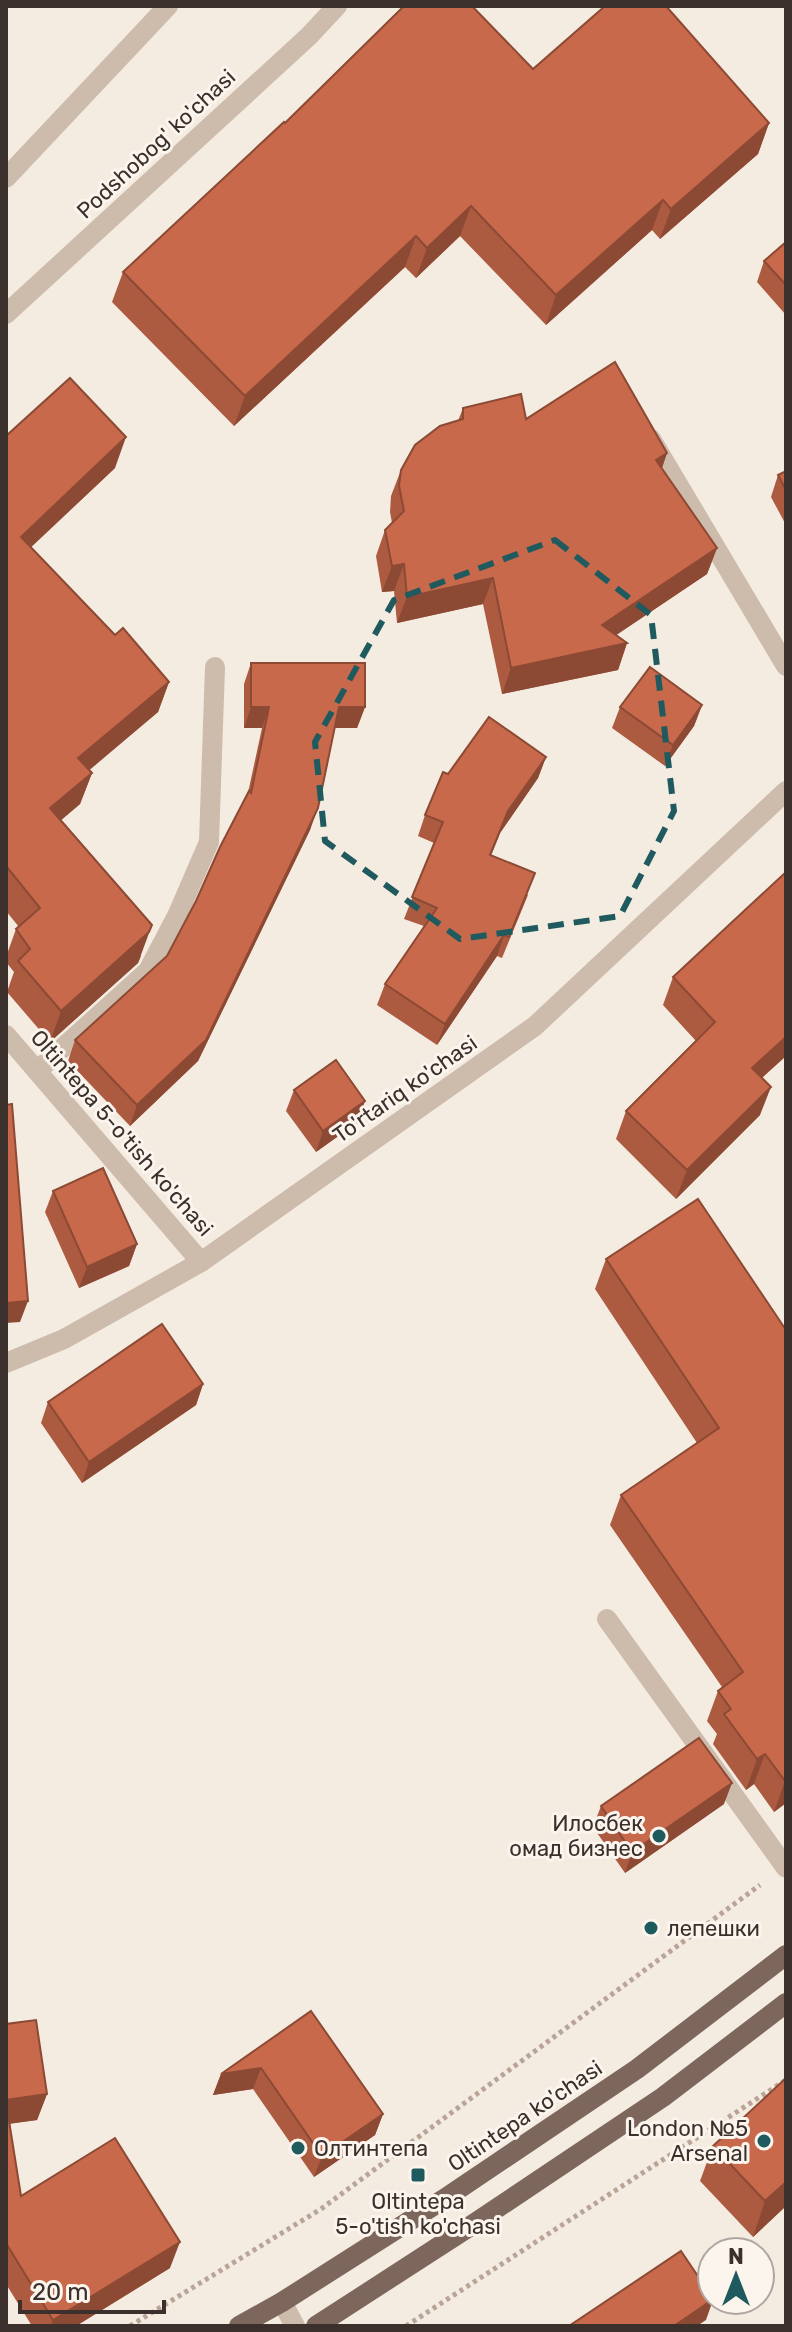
<svg xmlns="http://www.w3.org/2000/svg" width="792" height="2332" font-family="Rubik,sans-serif">
<style>
.lines{fill:none;stroke-linecap:round;stroke-linejoin:round}
.path{stroke:#b9a596;stroke-width:5;stroke-dasharray:4 4;stroke-linecap:butt}
.minor{stroke:#cdbbac;stroke-width:20}
.major{stroke:#7d675c;stroke-width:20}
.wall{fill:#ac5a40}
.shaded-wall{fill:#8c4a34}
.building{fill:#c8694b;stroke:#8c4a34;stroke-width:2}
.marked{fill:none;stroke:#1f5a5e;stroke-width:6;stroke-dasharray:16 10;stroke-linejoin:round}
.poi-dot{fill:#1f5a5e;stroke:#fbf5ee;stroke-width:3}
.labels{text-anchor:middle;dominant-baseline:central;stroke-width:6;stroke-linejoin:round;paint-order:stroke}
.street-label{font-size:22px;fill:#3b302b;stroke:#fbf5ee}
.poi-label{font-size:22px;fill:#3b302b;stroke:#fbf5ee;text-anchor:end}
</style>
<rect width="100%" height="100%" fill="#f4ebe1"/>
<g class="lines">
<g class="path">
<polyline points="130,2326 321,2209 760,1885"/>
<polyline points="406,2326 786,2080"/>
</g>
<g class="minor">
<polyline points="6,178 168,6"/>
<polyline points="6,314 309,36 337,6"/>
<polyline points="651,439 786,666"/>
<polyline points="6,1035 201,1262"/>
<polyline points="37,1071 148,971 177,916 209,842 215,667"/>
<polyline points="6,1363 64,1339 201,1262 535,1026 786,791"/>
<polyline points="607,1619 786,1868"/>
<polyline points="282,2302 295,2326"/>
</g>
<g class="major">
<polyline points="239,2326 282,2302 444,2199 637,2069 786,1955"/>
<polyline points="316,2326 469,2227 663,2097 786,2003"/>
</g>
</g>
<g class="wall">
<polygon points="533,69 769,123 758,154 660,239 652,230 546,325 460,236 416,278 405,267 234,426 112,302 123,272 285,123"/>
<polygon points="786,242 786,315 757,282 764,261"/>
<polygon points="463,408 526,419 667,453 662,468 717,548 707,574 616,635 627,643 618,670 502,694 483,604 397,623 394,591 382,592 376,556 385,530 392,523 390,512 391,496 401,470 458,421"/>
<polygon points="6,436 115,468 31,547 115,635 169,682 158,712 89,770 92,773 80,804 61,820 141,956 138,963 50,1042 7,992 14,972 6,962 6,957 16,929 19,927 6,911"/>
<polygon points="786,471 786,525 771,497 778,475"/>
<polygon points="251,663 365,707 357,728 335,728 310,830 198,1061 130,1126 68,1061 75,1040 167,956 196,901 248,793 262,728 244,728 244,684"/>
<polygon points="702,705 694,726 665,766 612,728 620,707"/>
<polygon points="546,757 538,778 500,833 491,855 528,895 502,958 497,956 437,1045 377,1005 385,984 424,926 404,919 434,843 418,836 425,815 448,774"/>
<polygon points="786,872 786,1056 762,1078 760,1115 676,1199 616,1139 626,1111 696,1041 663,1005 673,977"/>
<polygon points="294,1090 358,1122 316,1152 286,1111"/>
<polygon points="53,1191 137,1244 129,1266 79,1288 45,1212"/>
<polygon points="606,1259 786,1330 786,1803 774,1812 754,1784 746,1790 713,1744 717,1734 707,1721 718,1691 722,1687 610,1525 621,1495 697,1443 595,1289"/>
<polygon points="203,1384 196,1405 82,1483 41,1423 48,1402"/>
<polygon points="724,1804 625,1873 593,1827 601,1806"/>
<polygon points="311,2011 383,2114 375,2135 314,2177 253,2089 213,2095 221,2074"/>
<polygon points="6,2024 47,2094 37,2120 9,2124 21,2196 170,2268 76,2326 32,2326 6,2284"/>
<polygon points="786,2078 786,2206 753,2237 700,2181 713,2146"/>
</g>
<g class="shaded-wall">
<polygon points="769,123 758,154 660,239 671,209"/>
<polygon points="663,200 652,230 546,325 556,295"/>
<polygon points="471,206 460,236 416,278 427,248"/>
<polygon points="416,236 405,267 234,426 245,396"/>
<polygon points="126,437 115,468 10,567 21,537"/>
<polygon points="667,453 658,479 656,460"/>
<polygon points="717,548 707,574 594,650 627,643 618,670 502,694 511,668 602,625"/>
<polygon points="404,564 394,591 382,592 392,566"/>
<polygon points="493,578 483,604 397,623 407,597"/>
<polygon points="169,682 158,712 67,789 78,758"/>
<polygon points="702,705 694,726 665,766 673,745"/>
<polygon points="251,707 269,707 262,728 244,728"/>
<polygon points="339,707 365,707 357,728 332,728"/>
<polygon points="546,757 538,778 500,833 483,876 508,811"/>
<polygon points="92,773 80,804 39,839 50,808"/>
<polygon points="318,808 310,830 198,1061 130,1126 137,1105"/>
<polygon points="152,925 138,963 50,1042 61,1011"/>
<polygon points="504,935 497,956 437,1045 445,1024"/>
<polygon points="786,1037 786,1056 741,1096 752,1068"/>
<polygon points="771,1087 760,1115 676,1199 687,1170"/>
<polygon points="365,1101 358,1122 316,1152 323,1131"/>
<polygon points="137,1244 129,1266 79,1288 87,1267"/>
<polygon points="28,1301 20,1322 6,1323 6,1303"/>
<polygon points="203,1384 196,1405 82,1483 89,1462"/>
<polygon points="765,1754 754,1784 746,1790 757,1759"/>
<polygon points="785,1781 786,1803 774,1812"/>
<polygon points="732,1783 724,1804 625,1873 632,1852"/>
<polygon points="261,2068 253,2089 213,2095 221,2074"/>
<polygon points="47,2094 37,2120 6,2124 6,2100"/>
<polygon points="383,2114 375,2135 314,2177 322,2156"/>
<polygon points="786,2182 786,2206 753,2237 765,2201"/>
<polygon points="180,2242 170,2268 76,2326 51,2326 53,2320"/>
<polygon points="713,2300 706,2320 697,2326 674,2326"/>
</g>
<g class="building">
<polygon points="404,6 472,6 533,69 605,6 666,6 769,123 671,209 663,200 556,295 471,206 427,248 416,236 245,396 123,272 284,122 285,123"/>
<polygon points="786,242 786,285 764,261"/>
<polygon points="615,362 667,453 656,460 717,548 602,625 627,643 511,668 493,578 407,597 404,564 392,566 385,530 404,511 399,486 401,470 415,445 440,426 463,419 463,408 521,394 526,419"/>
<polygon points="70,378 126,437 21,537 115,635 123,628 169,682 78,758 92,773 50,808 152,925 149,932 61,1011 18,961 30,949 16,929 40,908 6,866 6,436"/>
<polygon points="786,471 786,490 778,475"/>
<polygon points="251,663 365,663 365,707 339,707 318,808 206,1040 137,1105 75,1040 167,956 196,901 220,847 249,791 251,793 269,707 251,707"/>
<polygon points="650,667 702,705 673,745 620,707"/>
<polygon points="489,717 546,757 508,811 490,855 535,873 509,937 504,935 445,1024 385,984 437,908 412,897 443,822 425,815 443,772 448,774"/>
<polygon points="786,872 786,1037 752,1068 771,1087 687,1170 626,1111 715,1022 673,977"/>
<polygon points="336,1060 365,1101 323,1131 294,1090"/>
<polygon points="12,1104 28,1301 6,1303 6,1105"/>
<polygon points="103,1168 137,1244 87,1267 53,1191"/>
<polygon points="698,1199 786,1330 785,1781 765,1754 757,1759 724,1714 731,1709 718,1691 743,1672 621,1495 719,1428 606,1259"/>
<polygon points="162,1324 203,1384 89,1462 48,1402"/>
<polygon points="699,1738 732,1783 632,1852 601,1806"/>
<polygon points="311,2011 383,2114 322,2156 261,2068 221,2074"/>
<polygon points="36,2020 47,2094 6,2100 6,2024"/>
<polygon points="786,2078 786,2182 765,2201 713,2146"/>
<polygon points="6,2102 21,2196 115,2138 180,2242 53,2320 6,2243"/>
<polygon points="681,2251 712,2297 712,2300 674,2326 569,2326"/>
</g>
<path class="marked" d="M555,540L651,615L674,811L620,916L460,939L325,841L315,742L394,600Z"/>
<g class="poi-dot">
<circle cx="659" cy="1836" r="8"/>
<circle cx="651" cy="1928" r="8"/>
<circle cx="764" cy="2141" r="8"/>
<circle cx="298" cy="2148" r="8"/>
<rect x="410" y="2167" width="16" height="16" rx="4"/>
</g>
<g class="labels">
<g class="street-label">
<text transform="translate(156 144) rotate(-43)">Podshobog' ko'chasi</text>
<text transform="translate(405 1089) rotate(-35)">To'rtariq ko'chasi</text>
<text transform="translate(122 1133) rotate(49)">Oltintepa 5-o'tish ko'chasi</text>
<text transform="translate(525 2116) rotate(-34)">Oltintepa ko'chasi</text>
</g>
<g class="poi-label">
<text x="643" y="1823">Илосбек<tspan x="643" dy="25">омад бизнес</tspan></text>
<text x="667" y="1928" text-anchor="start">лепешки</text>
<text x="748" y="2128">London №5<tspan x="748" dy="25">Arsenal</tspan></text>
<text x="314" y="2148" text-anchor="start">Олтинтепа</text>
<text x="418" y="2201" text-anchor="middle">Oltintepa<tspan x="418" dy="25">5-o'tish ko'chasi</tspan></text>
</g>
</g>
<rect width="792" height="2332" fill="none" stroke="#3b302b" stroke-width="16"/>
<g transform="translate(736 2276)"><circle r="38" fill="#fbf5ee" stroke="#aea6a0" stroke-width="2"/>
<path d="M0-6L14 30L0 20L-14 30Z" fill="#1f5a5e"/>
<text y="-12" font-size="22" font-weight="bold" text-anchor="middle" fill="#3b302b">N</text>
</g>
<path d="M20 2300v12h144v-12" fill="none" stroke="#3b302b" stroke-width="4"/>
<text x="32" y="2300" font-size="24" fill="#3b302b" stroke="#fbf5ee" stroke-width="6" paint-order="stroke">20 m</text>
</svg>
